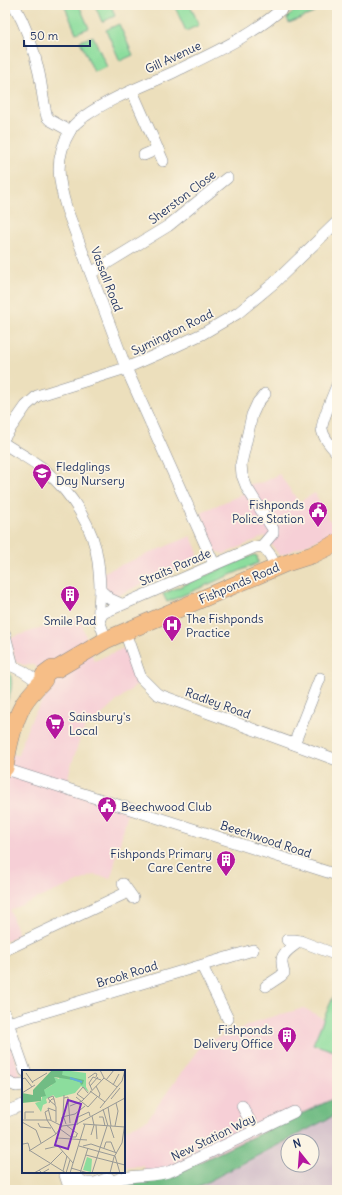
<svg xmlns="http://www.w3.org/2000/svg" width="342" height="1195" font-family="Delius,sans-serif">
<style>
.built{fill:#f6cfd6}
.industrial{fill:#d1bdc9;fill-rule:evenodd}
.green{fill:#8cdd9d;stroke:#54867e}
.forest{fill:#71bc84;stroke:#467671}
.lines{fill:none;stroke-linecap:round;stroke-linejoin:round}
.minor-casing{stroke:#84878d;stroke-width:12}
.primary-casing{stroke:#84878d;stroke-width:18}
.minor{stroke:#fff;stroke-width:11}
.primary{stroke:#f6be87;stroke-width:17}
.labels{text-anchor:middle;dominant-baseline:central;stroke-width:3.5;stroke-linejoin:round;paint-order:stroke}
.street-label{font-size:12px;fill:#1b2f5e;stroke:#fcf5e5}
.poi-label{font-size:12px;fill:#1b2f5e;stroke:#fcf5e5;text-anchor:start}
.inset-river{fill:none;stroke:#61aeda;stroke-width:2}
.inset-road{fill:none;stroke:#989996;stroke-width:1}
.view{fill:#7b2cbf;fill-opacity:0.15;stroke:#7b2cbf;stroke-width:2}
.inset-edge{fill:none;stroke:#1b2f5e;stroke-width:2}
</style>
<rect width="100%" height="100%" fill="#fcf5e5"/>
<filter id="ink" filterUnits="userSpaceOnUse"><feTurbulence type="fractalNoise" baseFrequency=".025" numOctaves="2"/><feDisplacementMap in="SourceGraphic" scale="8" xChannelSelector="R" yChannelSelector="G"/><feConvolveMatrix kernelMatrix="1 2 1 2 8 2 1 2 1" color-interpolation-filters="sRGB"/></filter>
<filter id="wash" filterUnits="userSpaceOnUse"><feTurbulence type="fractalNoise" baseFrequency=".012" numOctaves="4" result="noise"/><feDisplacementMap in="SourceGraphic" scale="16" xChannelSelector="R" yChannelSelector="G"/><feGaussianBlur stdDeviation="0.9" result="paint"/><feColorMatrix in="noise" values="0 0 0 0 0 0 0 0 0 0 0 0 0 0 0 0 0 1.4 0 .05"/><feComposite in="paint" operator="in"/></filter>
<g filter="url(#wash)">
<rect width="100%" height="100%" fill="#ecdfbc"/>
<g class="built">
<polygon points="279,474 299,502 315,493 336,532 280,556 265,536 224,554 216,551 201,512 243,494 250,484 264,482"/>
<polygon points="191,536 198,553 195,560 121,594 115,596 105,590 104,572"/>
<polygon points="79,616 94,661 124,648 139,683 118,700 91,725 90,716 80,738 69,773 67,791 128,812 111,878 94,875 10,910 18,935 5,941 5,754 18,755 25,734 33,716 49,690 35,665 24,665 15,662 10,638"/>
<polygon points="304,1008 324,1019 313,1043 337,1052 337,1097 170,1176 145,1178 144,1166 124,1168 124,1130 147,1120 202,1044 264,1019"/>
<polygon points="5,1029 21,1075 15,1076 5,1072"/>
</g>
<path class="industrial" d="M337,1114V1190H192ZM288,1141H312V1165H288Z"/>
<g class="green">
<polygon points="70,5 79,5 89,28 76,33 65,7"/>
<polygon points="95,5 111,5 115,16 102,22"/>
<polygon points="174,5 190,5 199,25 186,31"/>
<path d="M300,5C307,5 311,6 314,13L289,23L287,18Z"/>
<polygon points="119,24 133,55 120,61 106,30"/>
<polygon points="93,36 107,67 94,72 80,41"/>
<polygon points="254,555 257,556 258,563 167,602 163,594"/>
<path d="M5,670L10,673C14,687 10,694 5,707Z"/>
<polygon points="333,997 337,998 337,1052 313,1044"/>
</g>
<polygon class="forest" points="337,1097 337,1114 192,1190 119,1190 115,1184 170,1176"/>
</g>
<g filter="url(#ink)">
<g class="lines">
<defs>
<g id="minor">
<path d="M14,5C26,26 34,49 39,73C42,87 43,103 47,117L50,120L70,131"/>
<polyline points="132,91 163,161"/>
<polyline points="144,155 158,149"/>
<polyline points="91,273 168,226 227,178"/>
<path d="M337,385C334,393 321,422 322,429C323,438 332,447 337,453"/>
<polyline points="5,436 26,406 37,396 126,368 172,348 202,334 238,313 274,283 337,222"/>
<path d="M5,444C18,453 34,461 46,471C72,494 94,527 98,562C99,571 100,580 100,589C100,600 98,609 99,620"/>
<polyline points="262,546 273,533 273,529 247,488 242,475 241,464 252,415 258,402 265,394"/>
<path d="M214,564L126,368L67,210C58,181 54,158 70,131C73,124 79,121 85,116C112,97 144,86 174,72C213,53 254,35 286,5"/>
<polyline points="100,590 110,599 121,604"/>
<polyline points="125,632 141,678 157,694 337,760"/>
<polyline points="5,635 13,666"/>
<path d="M106,640L99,620L103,613L255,547L262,546C270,552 272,559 276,568"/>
<path d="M5,664C19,667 29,674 40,684"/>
<polyline points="294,744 320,678"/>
<polyline points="5,769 337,875"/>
<polyline points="123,884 133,898"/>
<polyline points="287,940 294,940 300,941 337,955"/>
<polyline points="5,950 128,892"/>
<polyline points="202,966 228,1019"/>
<path d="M266,986L281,976L284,973C283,969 282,966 282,963C280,953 293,947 300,941"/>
<polyline points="5,1014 25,1071"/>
<polyline points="8,1023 253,950"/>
<polyline points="5,1081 16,1086 23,1085"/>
<polyline points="242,1106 255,1131"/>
<polyline points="5,1112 23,1105"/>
<polyline points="64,1172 70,1190"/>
<polyline points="71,1172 77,1178 85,1183"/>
<polyline points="87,1183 95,1183 109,1178"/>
<path d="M72,1190C77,1182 86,1181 93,1188"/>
<path d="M100,1190C120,1170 147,1180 171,1171L294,1112"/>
</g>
<path id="primary" d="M5,768C8,748 13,724 22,707C26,698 37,687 44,680V675L52,669H57L106,640L115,636L284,564L312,555L337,543"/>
</defs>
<use href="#minor" class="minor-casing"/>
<use href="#primary" class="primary-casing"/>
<use href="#minor" class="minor"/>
<use href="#primary" class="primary"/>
</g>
</g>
<defs>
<symbol id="school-pin" viewBox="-11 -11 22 30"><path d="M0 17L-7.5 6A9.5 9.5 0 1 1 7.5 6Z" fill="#b5179e" stroke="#fcf5e5"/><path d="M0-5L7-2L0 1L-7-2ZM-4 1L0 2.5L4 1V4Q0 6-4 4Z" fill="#fff"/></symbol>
<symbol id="civic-pin" viewBox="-11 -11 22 30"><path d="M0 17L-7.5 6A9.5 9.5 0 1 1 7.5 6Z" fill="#b5179e" stroke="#fcf5e5"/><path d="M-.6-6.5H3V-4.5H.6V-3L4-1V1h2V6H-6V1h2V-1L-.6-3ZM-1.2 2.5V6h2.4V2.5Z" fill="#fff"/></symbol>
<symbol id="building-pin" viewBox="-11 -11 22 30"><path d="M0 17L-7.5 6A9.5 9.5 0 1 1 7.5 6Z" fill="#b5179e" stroke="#fcf5e5"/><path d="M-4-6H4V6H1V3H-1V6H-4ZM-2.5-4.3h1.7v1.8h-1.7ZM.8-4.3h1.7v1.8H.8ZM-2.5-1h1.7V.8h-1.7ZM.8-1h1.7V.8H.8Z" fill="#fff"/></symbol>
<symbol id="hospital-pin" viewBox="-11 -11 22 30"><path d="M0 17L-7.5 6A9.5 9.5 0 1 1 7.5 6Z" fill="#b5179e" stroke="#fcf5e5"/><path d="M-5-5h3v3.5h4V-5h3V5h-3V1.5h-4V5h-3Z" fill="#fff"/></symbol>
<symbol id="supermarket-pin" viewBox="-11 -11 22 30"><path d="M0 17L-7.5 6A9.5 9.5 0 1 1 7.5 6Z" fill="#b5179e" stroke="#fcf5e5"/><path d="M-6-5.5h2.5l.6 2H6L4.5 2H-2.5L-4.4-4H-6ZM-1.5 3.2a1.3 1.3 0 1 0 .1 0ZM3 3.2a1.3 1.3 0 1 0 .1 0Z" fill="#fff"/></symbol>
</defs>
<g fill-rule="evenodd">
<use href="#school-pin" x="31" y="462" width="22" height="30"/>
<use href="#civic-pin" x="307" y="500" width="22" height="30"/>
<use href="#building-pin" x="59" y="584" width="22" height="30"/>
<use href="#hospital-pin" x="161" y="614" width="22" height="30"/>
<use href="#supermarket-pin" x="44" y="712" width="22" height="30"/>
<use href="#civic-pin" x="96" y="795" width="22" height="30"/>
<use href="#building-pin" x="215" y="849" width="22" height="30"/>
<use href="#building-pin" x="276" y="1025" width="22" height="30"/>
</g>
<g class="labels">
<g class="street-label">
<text transform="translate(173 57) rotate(-25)">Gill Avenue</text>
<text transform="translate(182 197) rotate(-37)">Sherston Close</text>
<text transform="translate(107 279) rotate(69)">Vassall Road</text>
<text transform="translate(172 332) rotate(-26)">Symington Road</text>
<text transform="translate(175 567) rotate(-23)">Straits Parade</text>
<text transform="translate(239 583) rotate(-23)">Fishponds Road</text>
<text transform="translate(218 703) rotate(20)">Radley Road</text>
<text transform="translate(266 839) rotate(18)">Beechwood Road</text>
<text transform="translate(127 974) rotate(-17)">Brook Road</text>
<text transform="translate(213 1137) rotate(-26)">New Station Way</text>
</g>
<g class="poi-label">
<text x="56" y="466">Fledglings<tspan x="56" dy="14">Day Nursery</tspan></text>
<text x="304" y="504" text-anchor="end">Fishponds<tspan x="304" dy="14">Police Station</tspan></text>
<text x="186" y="618">The Fishponds<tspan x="186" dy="14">Practice</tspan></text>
<text x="70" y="620" text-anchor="middle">Smile Pad</text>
<text x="69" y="716">Sainsbury's<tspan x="69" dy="14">Local</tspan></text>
<text x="121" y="806">Beechwood Club</text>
<text x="212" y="853" text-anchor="end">Fishponds Primary<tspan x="212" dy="14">Care Centre</tspan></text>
<text x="273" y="1029" text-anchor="end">Fishponds<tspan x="273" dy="14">Delivery Office</tspan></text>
</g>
</g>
<g transform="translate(22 1070)">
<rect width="103" height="103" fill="#ecdfbc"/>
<path d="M41,0L64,3V17L67,22L59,16L53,23L34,28L31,25L24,29L25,33L21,35L19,42L13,33L19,31L22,20L30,15L32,7L37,9ZM65,87L70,89L69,102L61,100Z" fill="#8cdd9d"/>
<path d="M30,0H41L40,5L62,10L61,14L59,15L58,12L51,10L32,7L34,12L22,20L24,26L19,27V31L0,33V23L11,25V20Z" fill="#71bc84"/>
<path class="inset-river" d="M48,8L60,12"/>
<path class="inset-road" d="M78,0L82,8L95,17M4,3L11,13M66,8L73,3L75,4L74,7M0,9L3,8L10,17M84,10L92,0M10,12L25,3M91,15L97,4M68,16L76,7M74,16L78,24L77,27M70,20L67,13L71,7L79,10M68,21L83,32M0,23L13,15M42,25L41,45L44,54M54,27L66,37L75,27M42,28L46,27L48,53M62,29L55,24L61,17L66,23M89,29L98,18M27,33L28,31L26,28L31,26L32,29M33,35L28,31L30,29H32L33,33V35L34,37V41M48,36L60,31L82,8M86,37L89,56M26,38L34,41V52M26,38L29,50M78,38L100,11L103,0M81,39L86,56M77,47H81L83,56M3,49V42H12M0,50H28L40,56M25,50L34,64M25,50L23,42L27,40M0,52L14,60L19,73M16,53L18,57L29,58M55,53L56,47L67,42L68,46M55,54L103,28M61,54L103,57M39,55L40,47L53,44L63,36M44,55L56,64M74,55L75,69M88,56L92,68M93,56L96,41L94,33M38,59L49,67H54L55,64M69,65L72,55L70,46M35,68L65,70M1,74L6,73L8,80M36,76L51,93M57,76L93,86M61,76L69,74L95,83M82,78L84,72H89L93,82M23,79L36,76M7,80L44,103M7,81L34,64L40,56L56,54M64,85L103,95M93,86L98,103M49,98L66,103M17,100L20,103L27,99M41,101L45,86M12,103L28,94L41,81M44,103L48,90M48,103L63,54M58,103L66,78M70,103L85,56M88,103L92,87L100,73L103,52"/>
<path class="view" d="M46,30L59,34L46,79L33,75Z"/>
<rect width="103" height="103" class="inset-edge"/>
</g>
<rect width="342" height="1195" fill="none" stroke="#fcf5e5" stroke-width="20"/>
<g transform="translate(300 1153) rotate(343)"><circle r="19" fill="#fcf5e5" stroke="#a2a6af"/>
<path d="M0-3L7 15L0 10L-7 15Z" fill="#b5179e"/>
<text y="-6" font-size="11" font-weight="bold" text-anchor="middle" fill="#1b2f5e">N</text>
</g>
<path d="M24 40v6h66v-6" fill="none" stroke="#1b2f5e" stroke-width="2"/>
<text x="30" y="40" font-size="12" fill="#1b2f5e" stroke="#fcf5e5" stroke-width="3" paint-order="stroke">50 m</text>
</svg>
